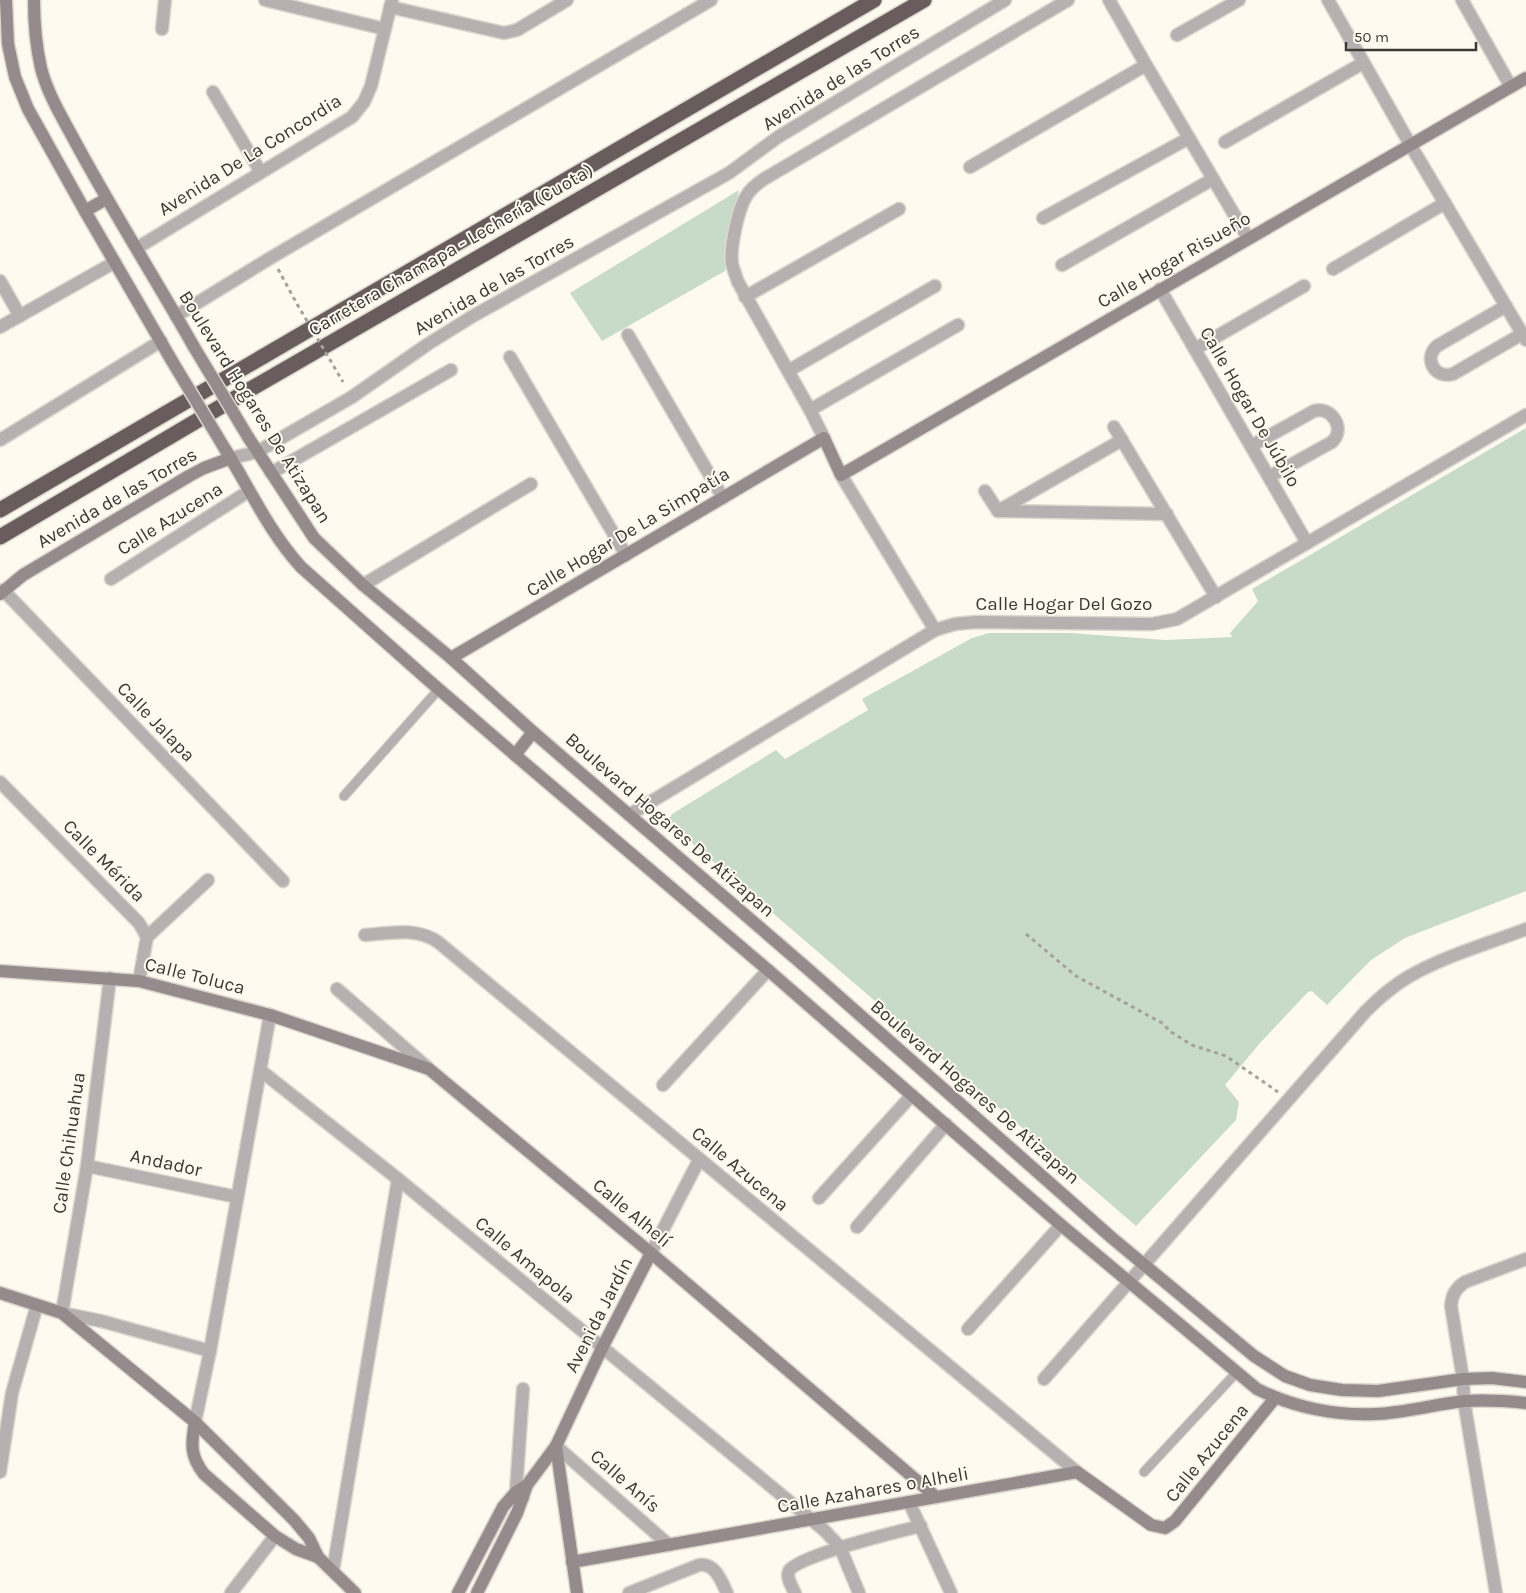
<svg xmlns="http://www.w3.org/2000/svg" width="1526" height="1593" font-family="Karla,sans-serif">
<style>
.green{fill:#c7dbc8}
.lines{fill:none;stroke-linecap:round;stroke-linejoin:round}
.lane-casing{stroke:#dcd7ce;stroke-width:11}
.street-casing{stroke:#dcd7ce;stroke-width:15}
.secondary-casing{stroke:#dcd7ce;stroke-width:15}
.highway-casing{stroke:#dcd7ce;stroke-width:18}
.path{stroke:#a6a29b;stroke-width:3;stroke-dasharray:4 4;stroke-linecap:butt}
.lane{stroke:#b6b0b0;stroke-width:9}
.street{stroke:#b6b0b0;stroke-width:12}
.secondary{stroke:#958b8c;stroke-width:12}
.highway{stroke:#695c5d;stroke-width:15}
.secondary-bridge-casing{stroke:#dcd7ce;stroke-width:15;stroke-linecap:butt}
.path-bridge{stroke:#a6a29b;stroke-width:3;stroke-dasharray:4 4;stroke-linecap:butt}
.secondary-bridge{stroke:#958b8c;stroke-width:12}
.labels{text-anchor:middle;dominant-baseline:central;stroke-width:4;stroke-linejoin:round;paint-order:stroke}
.street-label{font-size:19px;fill:#3b3934;stroke:#fffaf0}
</style>
<rect width="100%" height="100%" fill="#fffaf0"/>
<g class="green">
<polygon points="739,190 725,271 602,341 570,293"/>
<path d="M1526,428V891L1405,938L1371,960L1327,1005L1314,993L1312,991L1308,992L1260,1043L1225,1085L1239,1102L1236,1120L1136,1226L673,827C670,822 668,819 672,814L776,750L785,759L868,710L862,699L972,638L989,633H1070L1166,640L1232,637L1230,633L1258,601L1252,589Z"/>
</g>
<g class="lines">
<defs>
<g id="lane">
<polyline points="344,796 439,689"/>
<polyline points="1144,1472 1236,1373"/>
</g>
<g id="street">
<polyline points="265,0 385,29"/>
<polyline points="1109,0 1146,65 1248,238"/>
<polyline points="1328,0 1411,146 1526,340"/>
<polyline points="1462,0 1511,87"/>
<polyline points="390,7 504,33 517,30 567,0"/>
<polyline points="162,29 165,0"/>
<polyline points="1177,35 1239,0"/>
<polyline points="213,92 260,171"/>
<polyline points="1225,142 1363,63"/>
<polyline points="970,167 1146,65"/>
<polyline points="1043,218 1189,138"/>
<polyline points="137,248 352,117 364,102 371,86 392,0"/>
<polyline points="1062,265 1213,179"/>
<polyline points="1333,269 1445,203"/>
<polyline points="0,281 20,316"/>
<polyline points="1160,289 1307,543"/>
<polyline points="745,297 899,209"/>
<path d="M1506,306L1437,346C1423,359 1435,379 1453,374L1522,334"/>
<polyline points="176,316 272,257 711,0"/>
<polyline points="0,327 115,262"/>
<polyline points="628,335 723,498"/>
<polyline points="1195,349 1304,286"/>
<polyline points="510,357 626,555"/>
<polyline points="788,371 935,286"/>
<polyline points="810,410 958,325"/>
<polyline points="1114,427 1216,597"/>
<path d="M824,438L810,410L738,282C736,276 733,269 732,263C730,248 738,208 747,195C751,188 757,184 764,179L1068,0"/>
<polyline points="0,440 161,341"/>
<path d="M1251,446L1314,411C1332,406 1346,429 1332,442L1269,477"/>
<polyline points="231,458 257,452 352,397 428,344 473,316 729,173 778,137 1005,0"/>
<polyline points="271,473 451,370"/>
<polyline points="841,475 935,630"/>
<polyline points="985,491 998,511"/>
<polyline points="998,511 1167,514"/>
<polyline points="998,511 1122,440"/>
<polyline points="111,579 249,491"/>
<polyline points="363,585 531,484"/>
<polyline points="3,590 283,881"/>
<polyline points="0,782 139,923 147,937 139,981"/>
<polyline points="629,815 935,630 955,624 976,622 1152,624 1177,619 1526,415"/>
<path d="M365,935C390,933 416,927 438,942L1077,1472"/>
<polyline points="147,937 208,880"/>
<polyline points="110,978 87,1166 62,1313 101,1321 210,1351"/>
<polyline points="337,989 429,1069"/>
<polyline points="260,1070 398,1179 824,1530 840,1547 859,1593"/>
<polyline points="663,1085 768,970"/>
<polyline points="87,1166 237,1197"/>
<polyline points="819,1198 912,1095"/>
<polyline points="857,1227 946,1124"/>
<polyline points="651,1253 699,1160"/>
<polyline points="968,1329 1061,1225"/>
<path d="M1044,1379L1366,1011C1379,998 1393,986 1408,977C1444,956 1487,944 1526,929"/>
<polyline points="523,1389 516,1492 523,1498"/>
<polyline points="195,1422 210,1351 270,1015"/>
<polyline points="556,1446 669,1545"/>
<polyline points="0,1472 12,1393 37,1305"/>
<polyline points="909,1502 951,1593"/>
<polyline points="333,1571 398,1179"/>
<polyline points="231,1593 275,1536"/>
<path d="M629,1593L699,1565C715,1563 721,1580 727,1593"/>
<path d="M795,1593C792,1587 786,1578 789,1571C796,1556 900,1531 921,1526"/>
<path d="M1496,1593L1464,1401L1463,1379L1451,1306C1452,1295 1455,1289 1465,1282L1526,1259"/>
</g>
<g id="secondary">
<polyline points="6,0 8,44 15,77 28,109 85,211 172,361"/>
<path d="M34,0C34,23 36,46 41,68C48,96 65,122 78,147C115,215 156,280 194,347"/>
<polyline points="85,211 106,199"/>
<polyline points="248,437 314,538 363,585 451,658 533,732 809,970 1112,1238 1254,1356 1285,1376 1310,1385 1342,1390 1378,1391 1463,1379 1492,1378 1526,1382"/>
<path d="M225,449C250,489 269,532 301,567L427,679L515,755L768,970L1061,1225L1257,1389C1293,1407 1335,1416 1375,1414C1405,1413 1435,1404 1465,1401C1486,1400 1506,1401 1526,1403"/>
<polyline points="0,594 23,575 189,476 204,468 231,458"/>
<polyline points="451,658 824,438 841,475 1526,78"/>
<polyline points="515,755 533,732"/>
<polyline points="0,971 139,981 270,1015 429,1069 651,1253 936,1497"/>
<polyline points="0,1293 62,1313 195,1422 294,1520 309,1538 318,1557 355,1593"/>
<path d="M195,1422C191,1444 190,1456 204,1474L275,1536L296,1549L318,1557"/>
<polyline points="556,1446 577,1593"/>
<polyline points="572,1562 1077,1472 1151,1525 1165,1528 1175,1521 1275,1398"/>
<polyline points="458,1593 503,1507 516,1492 527,1485"/>
<polyline points="477,1593 517,1513 527,1485 556,1446 602,1348 651,1253"/>
</g>
<g id="highway">
<polyline points="0,510 874,0"/>
<polyline points="0,537 249,390 924,0"/>
</g>
</defs>
<use href="#lane" class="lane-casing"/>
<use href="#street" class="street-casing"/>
<use href="#secondary" class="secondary-casing"/>
<use href="#highway" class="highway-casing"/>
<g class="path">
<polyline points="278,269 297,304"/>
<polyline points="1026,934 1076,976 1162,1023 1171,1032 1192,1045 1226,1056 1278,1092"/>
</g>
<use href="#lane" class="lane"/>
<use href="#street" class="street"/>
<use href="#secondary" class="secondary"/>
<use href="#highway" class="highway"/>
<defs>
<g id="secondary-bridge">
<polyline points="194,347 248,437"/>
<polyline points="172,361 225,449"/>
</g>
</defs>
<use href="#secondary-bridge" class="secondary-bridge-casing"/>
<polyline class="path-bridge" points="297,304 343,382"/>
<use href="#secondary-bridge" class="secondary-bridge"/>
</g>
<g class="labels">
<g class="street-label">
<text transform="translate(841 78) rotate(-32)">Avenida de las Torres</text>
<text transform="translate(250 155) rotate(-32)">Avenida De La Concordia</text>
<text transform="translate(451 250) rotate(-30)">Carretera Chamapa - Lechería (Cuota)</text>
<text transform="translate(1174 260) rotate(-30)">Calle Hogar Risueño</text>
<text transform="translate(494 285) rotate(-30)">Avenida de las Torres</text>
<text transform="translate(255 407) rotate(58)">Boulevard Hogares De Atizapan</text>
<text transform="translate(1250 407) rotate(60)">Calle Hogar De Júbilo</text>
<text transform="translate(117 498) rotate(-30)">Avenida de las Torres</text>
<text transform="translate(170 519) rotate(-32)">Calle Azucena</text>
<text transform="translate(628 532) rotate(-31)">Calle Hogar De La Simpatía</text>
<text x="1064" y="604">Calle Hogar Del Gozo</text>
<text transform="translate(156 722) rotate(46)">Calle Jalapa</text>
<text transform="translate(670 825) rotate(41)">Boulevard Hogares De Atizapan</text>
<text transform="translate(104 861) rotate(45)">Calle Mérida</text>
<text transform="translate(195 976) rotate(14)">Calle Toluca</text>
<text transform="translate(975 1092) rotate(41)">Boulevard Hogares De Atizapan</text>
<text transform="translate(69 1143) rotate(-82)">Calle Chihuahua</text>
<text transform="translate(166 1163) rotate(12)">Andador</text>
<text transform="translate(740 1169) rotate(40)">Calle Azucena</text>
<text transform="translate(632 1213) rotate(40)">Calle Alhelí</text>
<text transform="translate(525 1260) rotate(40)">Calle Amapola</text>
<text transform="translate(599 1315) rotate(-63)">Avenida Jardín</text>
<text transform="translate(1207 1453) rotate(-51)">Calle Azucena</text>
<text transform="translate(625 1481) rotate(41)">Calle Anís</text>
<text transform="translate(873 1490) rotate(-10)">Calle Azahares o Alheli</text>
</g>
</g>
<path d="M1346 42v8h130v-8" fill="none" stroke="#3b3934" stroke-width="2.5"/>
<text x="1354" y="42" font-size="15" fill="#3b3934" stroke="#fffaf0" stroke-width="4" paint-order="stroke">50 m</text>
</svg>
